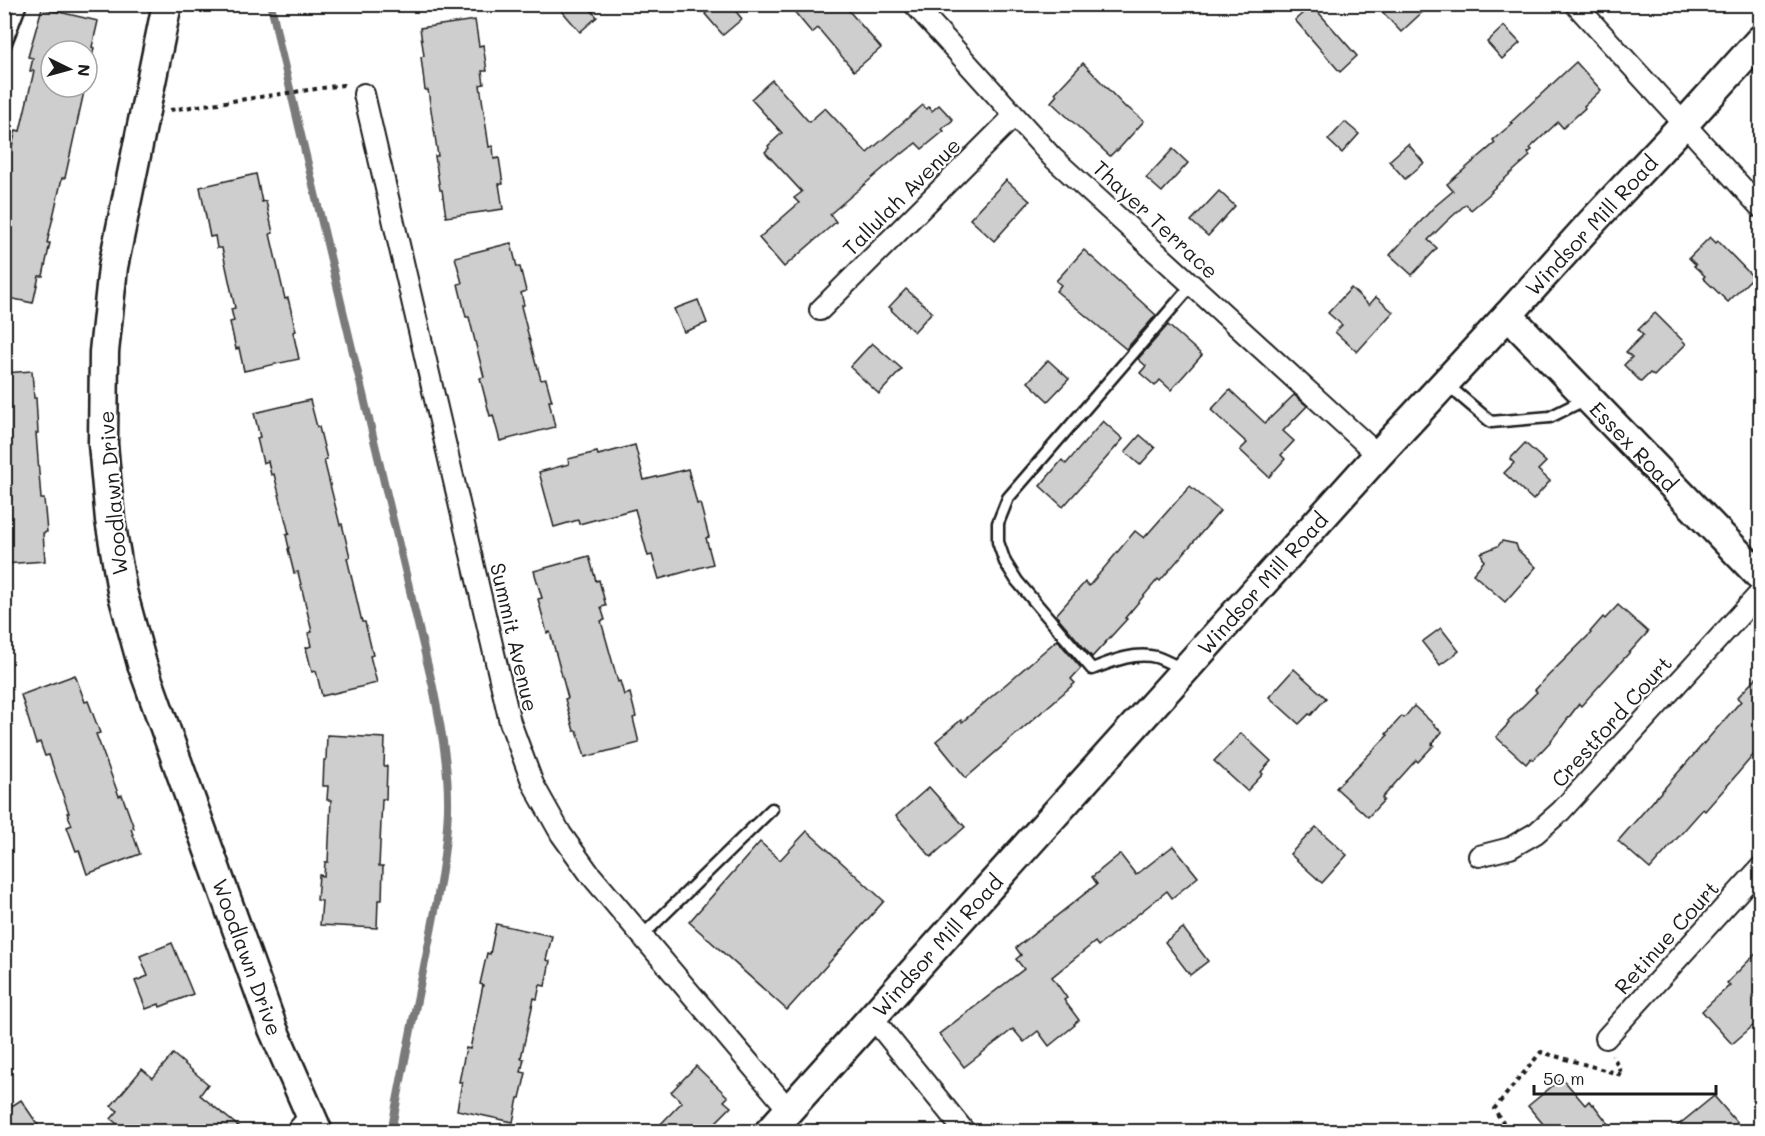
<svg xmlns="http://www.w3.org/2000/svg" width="1765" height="1136" font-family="Mali,sans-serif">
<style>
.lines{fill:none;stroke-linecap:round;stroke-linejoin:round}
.stream{stroke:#7a7a7a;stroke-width:8}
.building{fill:#cecece;stroke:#1c1c1c;stroke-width:1.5}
.lane-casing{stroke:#1c1c1c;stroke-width:15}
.street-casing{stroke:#1c1c1c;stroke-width:24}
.secondary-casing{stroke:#1c1c1c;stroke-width:33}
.path{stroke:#1c1c1c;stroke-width:4;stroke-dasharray:4.5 4.5;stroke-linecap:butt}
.lane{stroke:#fff;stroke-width:10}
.street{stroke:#fff;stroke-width:20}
.secondary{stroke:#fff;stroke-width:28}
.labels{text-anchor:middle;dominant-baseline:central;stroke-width:4.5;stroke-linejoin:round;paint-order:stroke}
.street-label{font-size:21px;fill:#1c1c1c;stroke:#fff}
</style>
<rect width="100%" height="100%" fill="#fff"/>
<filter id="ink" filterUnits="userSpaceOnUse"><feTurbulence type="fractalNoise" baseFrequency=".0167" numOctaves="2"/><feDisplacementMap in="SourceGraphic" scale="12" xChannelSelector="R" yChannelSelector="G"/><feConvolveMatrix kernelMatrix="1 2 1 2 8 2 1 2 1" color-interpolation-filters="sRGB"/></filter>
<g filter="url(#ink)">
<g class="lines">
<path class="stream" d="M271,4L280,47L433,687C441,727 449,768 448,809C446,861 435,911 425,962C413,1018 402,1075 391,1132"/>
</g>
<g class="building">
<polygon points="556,4 586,4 597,17 580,32"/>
<polygon points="716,4 730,4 742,19 723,35 705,14"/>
<polygon points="788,4 843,4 881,48 854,71 818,28 812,33"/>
<polygon points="1375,4 1431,4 1401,32"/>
<polygon points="1312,5 1357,56 1340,72 1295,20"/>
<polygon points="42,8 98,21 92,47 94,48 87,79 87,51 51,51 51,87 85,87 65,178 62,178 47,243 50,243 43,276 39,276 33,303 4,297 4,195 11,168 8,168 10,154 16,130 20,131 34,71 30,71 33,58 28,57"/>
<polygon points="475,20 479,46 483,45 487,71 482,71 484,84 480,85 489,147 493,146 494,159 499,158 503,184 499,184 503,209 446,217 442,190 440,190 435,156 438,156 428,90 425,90 421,57 424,56 420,28"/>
<polygon points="1504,26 1520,43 1502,59 1487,42"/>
<polygon points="1576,62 1601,90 1584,106 1585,108 1563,128 1558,122 1530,148 1532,150 1528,153 1530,156 1491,191 1492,192 1471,210 1466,204 1446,222 1428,240 1437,248 1412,275 1390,255 1434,207 1453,191 1447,184 1495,143 1493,140 1513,123 1511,122"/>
<polygon points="1083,63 1126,108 1127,107 1144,121 1117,151 1116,150 1110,156 1051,102 1057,95 1055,93"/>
<polygon points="772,80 809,122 825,108 867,153 923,105 926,109 929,107 932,111 939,105 953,120 942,129 944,131 922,149 916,143 902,154 901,153 872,178 830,214 836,222 784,267 759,238 799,203 794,198 802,192 765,152 769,148 768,146 782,133 751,99"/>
<polygon points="1345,122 1359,134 1342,153 1328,140"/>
<polygon points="1408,144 1424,163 1405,179 1389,161"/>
<polygon points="1173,149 1188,163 1162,192 1146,178"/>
<polygon points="256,174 262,202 266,201 273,233 270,234 285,299 288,298 296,331 293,332 299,359 244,371 239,348 236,349 230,322 234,321 231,309 235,308 222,248 217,248 215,236 210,237 200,187"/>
<polygon points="1006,180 1030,201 994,241 970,219"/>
<polygon points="1219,191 1235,206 1208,236 1191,221"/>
<polygon points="1710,237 1716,243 1718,241 1753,277 1728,302 1703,278 1705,276 1694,266 1696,265 1689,258"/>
<polygon points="511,243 517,267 520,267 526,291 521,293 524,305 521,306 536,365 537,365 541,380 546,379 552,401 549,401 555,427 500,441 493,415 490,416 480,378 484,377 469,317 466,317 458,284 462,283 455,257"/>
<polygon points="1084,250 1156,315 1126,349 1056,291 1061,285 1056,281"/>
<polygon points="1351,288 1369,305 1376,297 1393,312 1357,352 1335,332 1342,325 1328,313"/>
<polygon points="906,289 932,312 914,332 891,310 892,309 889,307"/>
<polygon points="698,300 707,323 684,332 674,309"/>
<polygon points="1655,313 1686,344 1654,376 1650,373 1641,382 1624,365 1632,357 1626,352 1643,335 1638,330"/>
<polygon points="1168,325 1202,355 1171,390 1160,380 1155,386 1140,373 1146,366 1138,359"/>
<polygon points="872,343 902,369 879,394 850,367"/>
<polygon points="1048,360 1069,379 1048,401 1028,382"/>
<polygon points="32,371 34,398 36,398 38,433 36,433 41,499 44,499 47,532 43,533 45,561 4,564 4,373"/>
<polygon points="1230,390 1265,423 1294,395 1307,406 1283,431 1294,441 1281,455 1285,459 1269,477 1240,450 1247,443 1211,410"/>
<polygon points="310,400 317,427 319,427 327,459 324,460 340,525 342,524 350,557 347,558 362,622 365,622 373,655 370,656 377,683 322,696 316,671 312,672 306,648 311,646 308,633 312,632 298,572 294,573 288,549 289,548 286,535 289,534 274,474 271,475 268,461 263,463 257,438 260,437 254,413"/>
<polygon points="1103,421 1123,439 1063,507 1040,486 1062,460 1066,464"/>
<polygon points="1140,435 1155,448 1140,465 1125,452"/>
<polygon points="1525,443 1546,462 1538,470 1550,481 1533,500 1504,473 1514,463 1510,459"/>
<polygon points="635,445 644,480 688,469 697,504 700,503 709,537 706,538 713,564 659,579 652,555 648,556 635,509 579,524 578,520 554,527 539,472 569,464 568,459 597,452 598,455"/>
<polygon points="1190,486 1220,511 1160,581 1158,579 1125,618 1127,619 1092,657 1056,615 1085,582 1089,586 1135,531 1144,538"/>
<polygon points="1502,541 1516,544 1518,550 1536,567 1505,602 1473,574 1484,561 1481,553 1498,546"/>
<polygon points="589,556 596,581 599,580 606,606 601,607 605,620 601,621 618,682 620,681 624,695 630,693 636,717 633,718 639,743 585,757 577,731 574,731 565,699 568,698 550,632 547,633 538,599 542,598 534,571"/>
<polygon points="1618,605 1648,632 1581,706 1579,704 1550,742 1533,760 1531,758 1526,764 1496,737 1509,723 1508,721 1537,692 1535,690 1549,675 1591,633 1590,632 1603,617 1605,619"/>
<polygon points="1441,628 1459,651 1440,665 1422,642"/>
<polygon points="1057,640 1081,668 1071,679 1075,683 966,778 936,741 961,720 962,722"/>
<polygon points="1294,669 1326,698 1311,715 1309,714 1299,724 1269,697"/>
<polygon points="1761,673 1761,746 1727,786 1705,811 1703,809 1650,869 1618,841 1741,701 1737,698"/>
<polygon points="75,675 85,702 88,701 100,733 96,734 119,796 122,795 134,828 131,829 140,854 87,874 79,850 76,851 67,827 72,825 67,813 69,813 49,755 45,756 40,742 36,744 21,695"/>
<polygon points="1414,706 1442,732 1432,744 1434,745 1418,762 1416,760 1382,798 1384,800 1368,817 1336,788 1388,735 1386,734 1402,716 1404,718"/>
<polygon points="1241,733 1271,761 1261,772 1263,774 1247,791 1214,761"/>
<polygon points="327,735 385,738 384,766 387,766 386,799 382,799 379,866 383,866 382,900 378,900 377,928 320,925 322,901 317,900 319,875 324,876 325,862 328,862 331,800 327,800 328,786 323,786 324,760 326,760"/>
<polygon points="929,787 965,827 931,857 896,816"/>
<polygon points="1316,827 1347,855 1322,883 1290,854"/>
<polygon points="807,831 884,901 787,1010 689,922 760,842 780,860"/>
<polygon points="1173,846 1198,877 1172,898 1167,891 1098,946 1095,942 1052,977 1067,998 1064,1000 1079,1020 1074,1024 1075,1025 1049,1046 1038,1031 1024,1042 1013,1029 964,1067 939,1034 1024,969 1016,959 1021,955 1016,948 1097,884 1092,877 1120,854 1136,875"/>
<polygon points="496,924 552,936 546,960 550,961 545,986 540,985 537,999 534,998 521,1058 524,1059 521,1072 526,1073 520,1098 518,1098 513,1122 457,1110 462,1082 459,1082 466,1048 470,1049 483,985 480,984 487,953 490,954"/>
<polygon points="1183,928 1208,961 1190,975 1165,942"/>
<polygon points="172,943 193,994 160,1007 159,1004 146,1009 135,981 148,976 140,956"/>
<polygon points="1761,948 1761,1019 1732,1044 1702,1011 1730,985 1727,983"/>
<polygon points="173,1054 208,1084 200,1095 244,1131 126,1131 111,1119 118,1111 111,1106 142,1069 153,1078"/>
<polygon points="696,1066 728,1097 724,1101 731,1107 707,1131 654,1131 682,1102 671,1092"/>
<polygon points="1562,1078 1585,1105 1589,1101 1592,1105 1593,1104 1614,1131 1549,1131 1528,1106"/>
<polygon points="1714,1096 1744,1131 1671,1131"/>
<polygon points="21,1100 42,1131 4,1131 4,1111"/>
</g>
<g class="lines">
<defs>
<g id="lane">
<polyline points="4,48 21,4"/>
<polyline points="1445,383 1491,422 1550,417 1588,398"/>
<path d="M1182,669C1174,665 1165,660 1156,657C1134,652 1113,661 1092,669L1017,581L1005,562L998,542V523L1008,498L1192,285"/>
<polyline points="642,936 772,809"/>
</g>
<g id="street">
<polyline points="914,4 1052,157 1378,455"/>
<polyline points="1575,4 1760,207"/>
<polyline points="364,94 510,722 533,784 561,834 589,873 789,1110"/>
<polyline points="820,310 1014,116"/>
<polyline points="1479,856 1510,848 1536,833 1561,811 1760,593"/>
<polyline points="872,1017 965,1132"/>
<polyline points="1606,1038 1760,868"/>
<polyline points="296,1132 310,1116"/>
</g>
<g id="secondary">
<polyline points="167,4 113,267 104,352 103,444 110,520 122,591 142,664 273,1029 318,1132"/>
<polyline points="1508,315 1760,576"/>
<polyline points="769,1132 1378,455 1508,315 1592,222 1684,124 1760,40"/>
</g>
</defs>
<use href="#lane" class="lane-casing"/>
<use href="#street" class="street-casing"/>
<use href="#secondary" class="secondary-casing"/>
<g class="path">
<polyline points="170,110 343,85 346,87"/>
<polyline points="1509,1132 1494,1109 1541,1052 1622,1075 1613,1055"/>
</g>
<use href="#lane" class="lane"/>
<use href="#street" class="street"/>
<use href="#secondary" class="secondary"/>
</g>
</g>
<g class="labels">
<g class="street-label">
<text transform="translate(901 196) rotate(-45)">Tallulah Avenue</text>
<text transform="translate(1156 219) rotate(43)">Thayer Terrace</text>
<text transform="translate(1591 225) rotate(-47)">Windsor Mill Road</text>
<text transform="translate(1634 446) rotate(46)">Essex Road</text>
<text transform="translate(112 493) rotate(-95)">Woodlawn Drive</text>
<text transform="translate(1262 583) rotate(-48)">Windsor Mill Road</text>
<text transform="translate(515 637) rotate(77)">Summit Avenue</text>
<text transform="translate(1611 721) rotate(-48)">Crestford Court</text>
<text transform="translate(1666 937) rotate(-48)">Retinue Court</text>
<text transform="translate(937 945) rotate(-48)">Windsor Mill Road</text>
<text transform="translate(248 957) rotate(70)">Woodlawn Drive</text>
</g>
</g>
<rect width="1765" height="1136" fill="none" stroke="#fff" stroke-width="24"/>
<rect x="12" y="12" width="1741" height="1112" fill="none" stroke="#1c1c1c" stroke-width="2" filter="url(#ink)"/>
<g transform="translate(69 69) rotate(95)"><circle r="28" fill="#ffffff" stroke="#a4a4a4" stroke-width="1.5"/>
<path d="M0-4.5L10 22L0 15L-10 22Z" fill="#1c1c1c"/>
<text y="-9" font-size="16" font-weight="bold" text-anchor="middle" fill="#1c1c1c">N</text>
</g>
<path d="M1534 1085v9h182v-9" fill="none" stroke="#1c1c1c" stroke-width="3"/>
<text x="1543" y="1085" font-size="18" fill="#1c1c1c" stroke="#ffffff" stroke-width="4.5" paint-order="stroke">50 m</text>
</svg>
